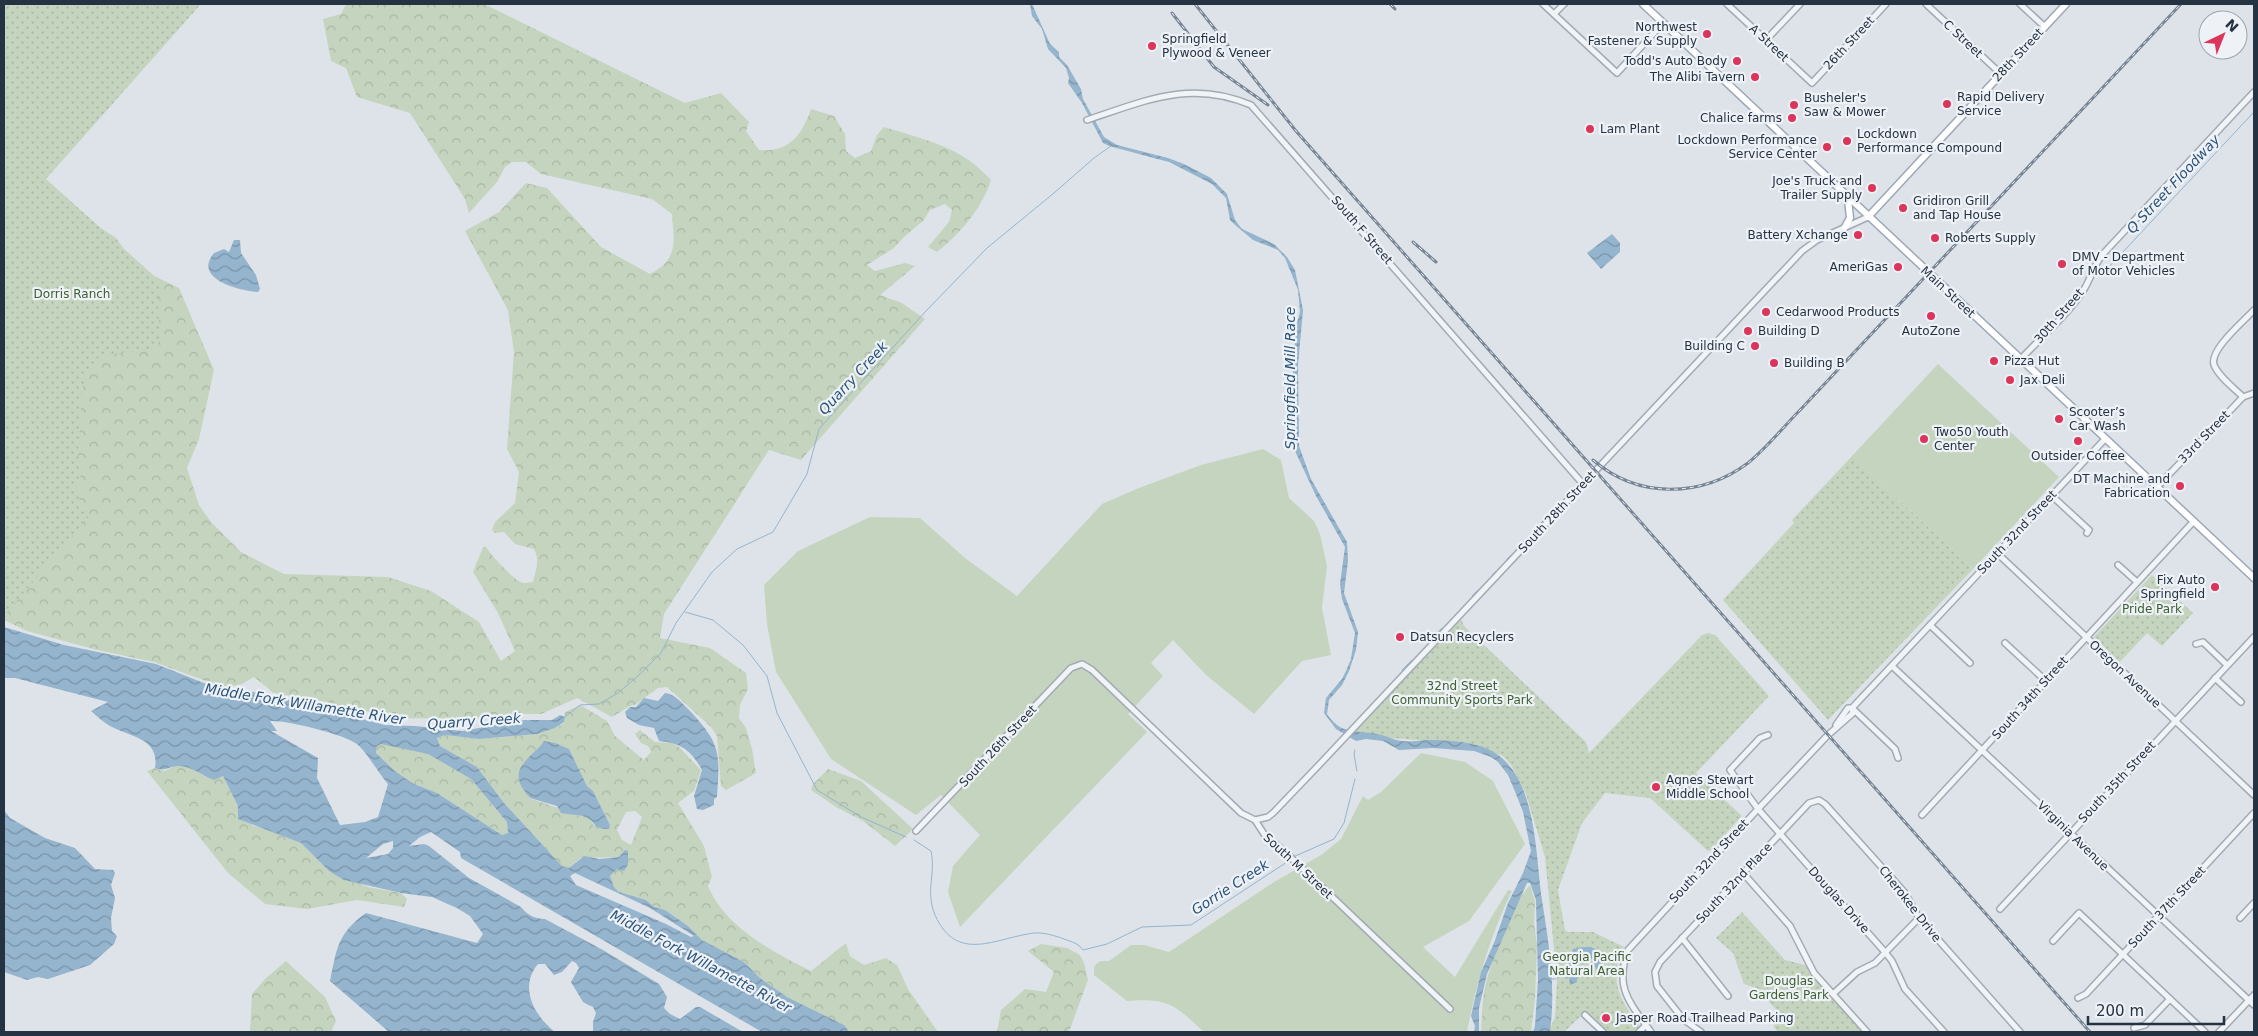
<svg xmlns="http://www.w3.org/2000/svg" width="2258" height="1036" font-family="'DejaVu Sans',sans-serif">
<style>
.green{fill:#c5d4be}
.forest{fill:url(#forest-crowns);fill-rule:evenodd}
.park{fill:url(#park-dots)}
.water{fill:url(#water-waves);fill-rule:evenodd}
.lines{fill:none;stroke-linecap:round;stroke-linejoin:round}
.stream{stroke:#95b4cd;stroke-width:1}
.minor-casing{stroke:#a3aab4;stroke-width:8}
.major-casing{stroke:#9ca8b6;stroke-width:9}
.minor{stroke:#f1f4f7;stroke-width:5}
.major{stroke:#fff;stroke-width:6}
.rail-casing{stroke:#768494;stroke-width:3}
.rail{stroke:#eef2f7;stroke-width:1;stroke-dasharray:4;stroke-linecap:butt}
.poi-dot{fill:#dc355b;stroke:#eef2f7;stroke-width:2}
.labels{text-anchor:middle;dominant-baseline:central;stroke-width:4.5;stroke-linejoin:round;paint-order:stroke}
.poi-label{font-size:12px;fill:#253242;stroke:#eef2f7;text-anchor:start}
.street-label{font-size:12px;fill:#253242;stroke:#eef2f7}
.park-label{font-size:12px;fill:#3d5f31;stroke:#eef2f7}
.water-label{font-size:14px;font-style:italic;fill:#2b547a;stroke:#eef2f7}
</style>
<defs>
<pattern id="forest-crowns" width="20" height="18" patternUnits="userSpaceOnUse" patternTransform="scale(1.25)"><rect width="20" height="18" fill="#c5d4be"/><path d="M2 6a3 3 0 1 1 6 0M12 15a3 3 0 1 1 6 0" fill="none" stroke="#a9b6a4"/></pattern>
<pattern id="park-dots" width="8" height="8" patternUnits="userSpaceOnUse" patternTransform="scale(1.25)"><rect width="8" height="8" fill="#c5d4be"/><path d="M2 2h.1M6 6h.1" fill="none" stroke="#a9b6a4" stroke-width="1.8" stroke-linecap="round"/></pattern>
<pattern id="water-waves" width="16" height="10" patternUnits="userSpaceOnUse" patternTransform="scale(1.25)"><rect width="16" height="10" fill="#95b4cd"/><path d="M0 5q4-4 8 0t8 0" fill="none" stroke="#7993a8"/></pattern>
</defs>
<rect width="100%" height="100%" fill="#dee3e9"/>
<g class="green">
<polygon points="1938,364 2059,477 1973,569 1852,456"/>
<polygon points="1263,449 1281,460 1289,498 1314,521 1320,534 1327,566 1322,608 1331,655 1302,661 1254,714 1206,675 1173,640 1151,663 1163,676 1128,714 1147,732 960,927 948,892 953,866 980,835 941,795 916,815 831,759 776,672 767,624 764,585 798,551 870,517 920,518 965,558 1017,596 1102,504 1139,488 1201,465"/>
<path d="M1421,753L1465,762L1493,781L1525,844L1469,921L1423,947L1455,977L1508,890L1512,891C1490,936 1476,984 1467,1032H1204C1174,1004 1168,998 1127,1001L1094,975V968L1096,964L1101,961H1109L1131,945H1144L1169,952L1274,882L1321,855L1341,839L1363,796L1368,800L1381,792Z"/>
</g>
<g class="forest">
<path d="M346,4H484L685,103L721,93L749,122L746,131L759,150C789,153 802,135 811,109L834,116L845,134L846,151L855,158L871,151L877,135L884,127C925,140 961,146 991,180C983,207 959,235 937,252L928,247L949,222L952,210L945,204L930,210L924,220L904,237L894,248L867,265L875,271L905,263L915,266L880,295L902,303L925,319L801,460L769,450L664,614L660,638L710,648L746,673L748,689L740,705L739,718L746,728L752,749L756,773L726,790L721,786L717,736L711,727L667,687L658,688L635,705L630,706L612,717L577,698L541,714H510L478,719L389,718L353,707L341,714L327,702L274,693L254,677L242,684L225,688L154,662L97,650L27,631L4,620V481L99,227L116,238L138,268L179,288L214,370L199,439L187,468L199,505L211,522L241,552L284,574L388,577L431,591L479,622L501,661L515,651L498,613L473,572L483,547H486C490,554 514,580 521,582C525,584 529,582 533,582C536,569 540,561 534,549L515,544L504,532L495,533L492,530L495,522L515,503L519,472L507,449L514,352L508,310L465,231L499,212L526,183L547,188L601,247L650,274C679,259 674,242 672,214L652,199L541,174L526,162H512L505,167L497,182L469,213L465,199L410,113L357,97L346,68L331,61L323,19L341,14Z"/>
<path d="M580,705L607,721L615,736L644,760L651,752L648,746L641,743L635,734L640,730L655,742L672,743L679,747L701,770L694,791L678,803L704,846L712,877L708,886C725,927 773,952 811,971L846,943L850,956L864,965L886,958L897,965L908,989L938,1032H849L844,1025L787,997L760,978L744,962L702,940L688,926L665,910L654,907L646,900L619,892L614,887L610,876L617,869L625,870L628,865L625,850L619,857L580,858L569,868L562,866L504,803L477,767L440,746L437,738L445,735L479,739L537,734L555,728L564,723L565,712ZM569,749L587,786L593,791L610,825L594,826L590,819L529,798L523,763L539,750ZM635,811L642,817L631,845L622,840L617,830L626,812Z"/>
<polygon points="381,743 428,754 471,779 507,822 508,833 502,835 437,793 412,783 395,771 376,753 377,746"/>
<polygon points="177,765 189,767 206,777 223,776 238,806 253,826 262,827 301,843 329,871 368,887 401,893 407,899 404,907 357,900 307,909 265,904 228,873 147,771 155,768 164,771"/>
<polygon points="828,769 861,781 913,829 895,846 863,821 836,807 811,790 813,784"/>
<path d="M1530,885L1535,901L1534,923L1537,945L1535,999L1531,1032H1481C1482,1014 1482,996 1487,979C1496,950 1511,907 1530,885Z"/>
<polygon points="1041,944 1067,948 1080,955 1084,963 1088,980 1069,1032 997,1032 1001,1010 1025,989 1046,992 1054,972 1028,951"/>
<polygon points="286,961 325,997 336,1021 331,1032 250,1032 252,994 265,979"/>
</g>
<g class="park">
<polygon points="4,4 201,4 46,179 162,283 158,299 160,340 151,350 101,355 88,369 82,391 78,454 81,475 76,489 80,501 90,515 4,616"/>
<polygon points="1852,456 1973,569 1828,720 1723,600 1794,523 1792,520"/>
<polygon points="2152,575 2193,613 2162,646 2147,633 2120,662 2094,637"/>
<path d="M1461,619L1464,626L1586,742L1589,753L1702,635L1708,633L1715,635L1769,696L1696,773L1742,816L1711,850L1708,851L1650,798L1605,793L1582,823L1558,890L1565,930L1568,932H1593L1624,947C1606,984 1623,1004 1644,1032H1599L1581,1016L1564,1032H1549L1555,1017L1557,979L1545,857L1526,794L1511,765L1503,756L1469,744L1352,735Z"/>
<polygon points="1742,912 1785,960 1805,965 1862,1032 1778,1032 1773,1026 1784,1018 1756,988 1744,984 1733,953 1716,938"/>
</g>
<g class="water">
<path d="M1030,4H1032L1050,44L1059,52V57L1067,65L1081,89L1083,99L1104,137L1117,145L1168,158L1184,164L1211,178L1227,194L1235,220L1242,229L1274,244L1287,257L1295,270L1303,310L1298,365L1299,446L1311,479L1347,542L1348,561L1344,593L1358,632L1356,650L1349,671L1342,685L1329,700L1327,714C1341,735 1355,730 1377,734C1385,735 1393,740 1402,741C1410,742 1417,741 1425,740C1445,740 1470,741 1488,749C1538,772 1535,855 1542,900C1549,945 1556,986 1550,1032H1533L1535,1026L1538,980L1536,900L1530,883H1527L1487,974L1479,1008V1032H1474L1475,1026L1471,1016L1481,972L1494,943L1508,903L1523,873L1531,851L1523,812L1516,794L1508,775L1498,762L1491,757L1474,751L1433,748L1399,750L1383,741L1366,739L1356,741L1336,729L1324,713L1326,698L1342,679L1346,671L1351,659L1355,633L1342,599L1340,584L1345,547L1316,496L1295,451L1292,433L1293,374L1296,327L1300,312L1298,290L1294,280L1285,258L1278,250L1253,240L1234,224L1230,220L1226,198L1212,184L1169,162L1109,146L1103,143L1082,103L1068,83L1069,78L1066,68L1048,49L1042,29L1032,16Z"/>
<polygon points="1612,234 1620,243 1620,252 1601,269 1587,253"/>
<path d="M234,240H240L241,253L256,275L260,289L258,292C240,291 192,279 214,253L224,249L229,252Z"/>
<path d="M4,627L64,645L156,664L224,691L254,692L286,701L295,697C302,706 311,706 321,702L329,706L331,713L351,716L385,725L415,726L462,731L525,720H552L560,715L565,717L564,722L555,728L537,734L479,739L445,735L437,738L440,746L477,767L504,803L562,866L569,868L584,856L599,859L619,857L625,850L628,851V865L624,871L617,869L610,876L614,887L619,892L646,900L654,907L665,910L688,926L702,940L744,962L760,978L787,997L844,1025L849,1032H762L461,858L460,852L431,832L420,837L409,846L424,844L429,846L469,878L521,907C527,915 535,919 545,919L603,950L659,984L667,997L664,1008L670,1014L680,1019L696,1007H700L743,1032H593V1022L596,1013L593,1007L583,1002L571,982L579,968L576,963L572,961L562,972L554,975L545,964H538C518,988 535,1016 555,1032H389L330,981C337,948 337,934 366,913L477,943L483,934L470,916L457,908L432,897L401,893L344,880L329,871L301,843L238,819V806L223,776L214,780C202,776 192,766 179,766C168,766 167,772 155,768C160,738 130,737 110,726C103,722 97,716 91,711L108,702L15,678H4ZM270,721C287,720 343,734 357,744C365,750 380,775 388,784L378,817L365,822L340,825L317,778L318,758L271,731H277ZM381,744L428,754L471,779L507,822L508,833L502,835L437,793L412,783L395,771L376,753L377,746ZM393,841V848L388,854L366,858L383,844ZM575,873L650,908L694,936L691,937L666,924L576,885L570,876Z"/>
<path d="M665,693C675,694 683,704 690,711C721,744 720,753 717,797L714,799V805L703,810L697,809L694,796L702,770C691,750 681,743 659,741L654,728L639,725L627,718L625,712L630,707H636L644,698L658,701Z"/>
<path d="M544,741L555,743L569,749L587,786L593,791L610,825L609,829C590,829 597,821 585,817C579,814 569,815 561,813L557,806L530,798C526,793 520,786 519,780C515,763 537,753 544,741Z"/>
<polygon points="4,810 10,818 45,838 75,848 95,869 113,870 115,873 111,885 115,898 111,918 112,931 117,936 114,944 90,965 48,979 38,977 27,980 4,972"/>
<path d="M1583,947H1591L1599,951C1601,957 1603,965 1599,970L1596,969L1590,955L1582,956L1578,964L1577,982L1570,985L1568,966L1570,956L1573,949Z"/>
</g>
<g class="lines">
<g class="stream">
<polyline points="2107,269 2254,112"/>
<polyline points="1537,528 1549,514"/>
<polyline points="1520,545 1528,537"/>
<polyline points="1507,559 1511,555"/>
<polyline points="1492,575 1496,571"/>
<polyline points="1472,596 1478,590"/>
<polyline points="685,612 713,620 743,645 767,676 777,713 817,790 861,817 906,837"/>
<polyline points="1438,632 1442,628"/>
<polyline points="1402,670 1412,660"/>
<polyline points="565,717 580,705 599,704 618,693 640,674 661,653 676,623 712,572 737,549 773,532 807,474 819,429 844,401 926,311 987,248 1054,193 1094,158 1111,146"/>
<polyline points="1355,750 1354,754 1357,771"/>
<path d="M914,840L931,851C936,874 925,891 935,915C957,964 995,938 1034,933C1043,932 1056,936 1064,939C1072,942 1078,943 1083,950L1107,944L1142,927L1191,925L1290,860"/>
<polyline points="1293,857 1334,839 1344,823 1355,779"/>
<polyline points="1565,978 1569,977"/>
<polyline points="1552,979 1556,979"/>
</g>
<defs>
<g id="minor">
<polyline points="1543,4 1617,73 1663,23"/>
<polyline points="1727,4 1812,83 1886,4"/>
<polyline points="1926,4 2001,74"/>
<polyline points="2020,4 2045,27"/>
<polyline points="1554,14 1564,4"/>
<polyline points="1766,40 1800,4"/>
<path d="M1087,120C1145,101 1190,79 1251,105L1583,484"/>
<path d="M2020,360C2040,338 2066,317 2083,291C2091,279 2093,266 2103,254L2254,92"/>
<path d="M2243,397C2234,388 2219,377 2214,365C2209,350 2244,321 2254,310"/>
<polyline points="2157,487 2243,397 2254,393"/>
<polyline points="2051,495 2089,530 2087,533"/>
<polyline points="1997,553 2254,795"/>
<polyline points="2118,565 2137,582"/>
<polyline points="1930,625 1970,663"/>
<polyline points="2005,643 2046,681"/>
<polyline points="2196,644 2203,642 2227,665"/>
<polyline points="1892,666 2254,1005"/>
<polyline points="2215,678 2241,702"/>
<polyline points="1852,708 1895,749 1898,758"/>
<polyline points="1836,725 1848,708 1852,708 2105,439"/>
<polyline points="1768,735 1760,738 1730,770 1758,809 1884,951 1892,961 1905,989 1944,1032"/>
<polyline points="1922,815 2194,521"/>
<polyline points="1255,820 1268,817 1273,813 1318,766 1802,251 1817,240 1868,217"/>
<polyline points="916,831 1071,668 1082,664 1092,670 1241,813 1255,820 1264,834 1285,852 1450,1009"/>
<polyline points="1743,873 1790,926 1814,973 1867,1032"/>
<polyline points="2000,909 2254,637"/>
<polyline points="2240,918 2254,903"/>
<polyline points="1682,938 1728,996"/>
<polyline points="2053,941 2079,913 2205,1032"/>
<polyline points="1833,994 1857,972 1875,963 1919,918"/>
<polyline points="2078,998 2086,994 2254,813"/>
<polyline points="1585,1015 1603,1032"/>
<polyline points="2134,1028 2145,1025 2170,999"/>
<polyline points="1639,1032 1646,1025"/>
<path d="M1651,1032C1630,1003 1614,988 1628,950L1758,809L1828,735L1853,713L1852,708"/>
<polyline points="1701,1032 1683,1019 1657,986 1655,972 1660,962 1809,803 1819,800 1825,804 1905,893 1919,918 2020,1032"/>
<polyline points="2219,1032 2254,995"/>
</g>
<g id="major">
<polyline points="1643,4 2254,578"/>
<polyline points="1868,217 2066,4"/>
<polyline points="1845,227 1850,218 1848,199"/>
</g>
</defs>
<use href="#minor" class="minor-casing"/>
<use href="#major" class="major-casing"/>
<use href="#minor" class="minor"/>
<use href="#major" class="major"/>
<defs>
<g id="rail">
<polyline points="1195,4 1296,131 2090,1032"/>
<polyline points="1390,4 1395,9"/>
<polyline points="1172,13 1214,67 1268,105"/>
<polyline points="1413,242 1436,262"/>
<path d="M1593,460C1638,499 1701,498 1748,463C1768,447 1784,426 1802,408L2181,4"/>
</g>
</defs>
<use href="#rail" class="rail-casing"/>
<use href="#rail" class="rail"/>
</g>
<g class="poi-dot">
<circle cx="1707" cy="34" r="5"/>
<circle cx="1152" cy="46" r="5"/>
<circle cx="1737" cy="61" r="5"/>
<circle cx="1755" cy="77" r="5"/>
<circle cx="1947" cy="104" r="5"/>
<circle cx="1794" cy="105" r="5"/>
<circle cx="1792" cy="118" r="5"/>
<circle cx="1590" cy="129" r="5"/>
<circle cx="1847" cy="141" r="5"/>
<circle cx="1827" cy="147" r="5"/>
<circle cx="1872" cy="188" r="5"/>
<circle cx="1903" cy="208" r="5"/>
<circle cx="1858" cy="235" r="5"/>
<circle cx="1935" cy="238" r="5"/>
<circle cx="2062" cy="264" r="5"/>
<circle cx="1898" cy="267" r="5"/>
<circle cx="1766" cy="312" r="5"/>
<circle cx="1931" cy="316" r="5"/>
<circle cx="1748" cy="331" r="5"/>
<circle cx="1755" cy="346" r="5"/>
<circle cx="1994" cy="361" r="5"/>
<circle cx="1774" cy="363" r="5"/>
<circle cx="2010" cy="380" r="5"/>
<circle cx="2059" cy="419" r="5"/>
<circle cx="1924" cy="439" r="5"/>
<circle cx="2078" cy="441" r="5"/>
<circle cx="2180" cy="486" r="5"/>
<circle cx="2215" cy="587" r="5"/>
<circle cx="1400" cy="637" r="5"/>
<circle cx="1656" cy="787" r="5"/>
<circle cx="1606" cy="1018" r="5"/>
</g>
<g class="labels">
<g class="poi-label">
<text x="1697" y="27" text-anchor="end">Northwest<tspan x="1697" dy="14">Fastener &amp; Supply</tspan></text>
<text x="1162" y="39">Springfield<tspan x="1162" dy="14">Plywood &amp; Veneer</tspan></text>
<text x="1727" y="61" text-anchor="end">Todd's Auto Body</text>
<text x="1745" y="77" text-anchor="end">The Alibi Tavern</text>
<text x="1957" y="97">Rapid Delivery<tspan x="1957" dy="14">Service</tspan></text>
<text x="1804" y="98">Busheler's<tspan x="1804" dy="14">Saw &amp; Mower</tspan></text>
<text x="1782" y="118" text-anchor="end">Chalice farms</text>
<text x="1600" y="129">Lam Plant</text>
<text x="1857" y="134">Lockdown<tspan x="1857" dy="14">Performance Compound</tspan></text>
<text x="1817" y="140" text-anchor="end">Lockdown Performance<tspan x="1817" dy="14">Service Center</tspan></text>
<text x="1862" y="181" text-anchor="end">Joe's Truck and<tspan x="1862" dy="14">Trailer Supply</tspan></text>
<text x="1913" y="201">Gridiron Grill<tspan x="1913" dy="14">and Tap House</tspan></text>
<text x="1848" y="235" text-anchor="end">Battery Xchange</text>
<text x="1945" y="238">Roberts Supply</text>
<text x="2072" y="257">DMV - Department<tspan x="2072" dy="14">of Motor Vehicles</tspan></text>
<text x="1888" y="267" text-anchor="end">AmeriGas</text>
<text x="1776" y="312">Cedarwood Products</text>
<text x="1758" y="331">Building D</text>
<text x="1931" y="331" text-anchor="middle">AutoZone</text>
<text x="1745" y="346" text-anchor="end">Building C</text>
<text x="2004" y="361">Pizza Hut</text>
<text x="1784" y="363">Building B</text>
<text x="2020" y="380">Jax Deli</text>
<text x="2069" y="412">Scooter’s<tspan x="2069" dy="14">Car Wash</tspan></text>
<text x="1934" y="432">Two50 Youth<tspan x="1934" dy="14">Center</tspan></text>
<text x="2078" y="456" text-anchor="middle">Outsider Coffee</text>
<text x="2170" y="479" text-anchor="end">DT Machine and<tspan x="2170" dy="14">Fabrication</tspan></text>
<text x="2205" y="580" text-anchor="end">Fix Auto<tspan x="2205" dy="14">Springfield</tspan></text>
<text x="1410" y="637">Datsun Recyclers</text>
<text x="1666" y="780">Agnes Stewart<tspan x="1666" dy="14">Middle School</tspan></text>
<text x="1616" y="1018">Jasper Road Trailhead Parking</text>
</g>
<g class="street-label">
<text transform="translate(1963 39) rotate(43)">C Street</text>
<text transform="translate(1769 43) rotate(43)">A Street</text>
<text transform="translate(1849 43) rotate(-47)">26th Street</text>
<text transform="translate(2018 55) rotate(-47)">28th Street</text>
<text transform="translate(1362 230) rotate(49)">South F Street</text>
<text transform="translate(1948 292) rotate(43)">Main Street</text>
<text transform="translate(2059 316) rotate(-49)">30th Street</text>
<text transform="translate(2204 437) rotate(-46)">33rd Street</text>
<text transform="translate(1557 512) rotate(-47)">South 28th Street</text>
<text transform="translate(2017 532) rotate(-47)">South 32nd Street</text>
<text transform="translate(2125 674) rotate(43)">Oregon Avenue</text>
<text transform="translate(2030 698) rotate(-48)">South 34th Street</text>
<text transform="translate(998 746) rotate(-47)">South 26th Street</text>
<text transform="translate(2117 782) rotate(-47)">South 35th Street</text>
<text transform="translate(2073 836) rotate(44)">Virginia Avenue</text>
<text transform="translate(1709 861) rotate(-47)">South 32nd Street</text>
<text transform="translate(1298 866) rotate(43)">South M Street</text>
<text transform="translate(1734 883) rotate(-47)">South 32nd Place</text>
<text transform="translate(1839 900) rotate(48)">Douglas Drive</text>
<text transform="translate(1910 904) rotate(52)">Cherokee Drive</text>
<text transform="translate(2167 907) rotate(-47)">South 37th Street</text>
</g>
<g class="park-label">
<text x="72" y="294">Dorris Ranch</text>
<text x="2152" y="609">Pride Park</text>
<text x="1462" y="686">32nd Street<tspan x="1462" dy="14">Community Sports Park</tspan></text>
<text x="1587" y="957">Georgia Pacific<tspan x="1587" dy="14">Natural Area</tspan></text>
<text x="1789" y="981">Douglas<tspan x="1789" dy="14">Gardens Park</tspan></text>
</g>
<g class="water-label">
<text transform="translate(2173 184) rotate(-47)">Q Street Floodway</text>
<text transform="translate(853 378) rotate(-47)">Quarry Creek</text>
<text transform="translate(1290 378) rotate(-90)">Springfield Mill Race</text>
<text transform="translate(305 704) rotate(9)">Middle Fork Willamette River</text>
<text transform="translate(474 721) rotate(-4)">Quarry Creek</text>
<text transform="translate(1230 887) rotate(-33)">Gorrie Creek</text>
<text transform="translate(701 961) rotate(28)">Middle Fork Willamette River</text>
</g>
</g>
<rect width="2258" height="1036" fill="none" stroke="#253242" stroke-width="10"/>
<g transform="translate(2223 35) rotate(43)"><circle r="24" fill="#eef2f7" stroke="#9ea5af"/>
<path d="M0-4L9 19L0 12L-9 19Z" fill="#dc355b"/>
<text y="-8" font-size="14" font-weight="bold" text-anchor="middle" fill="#253242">N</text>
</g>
<path d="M2088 1016v8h136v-8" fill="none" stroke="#253242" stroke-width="2.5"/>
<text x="2096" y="1016" font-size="15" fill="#253242" stroke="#eef2f7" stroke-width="4" paint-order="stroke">200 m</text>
</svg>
